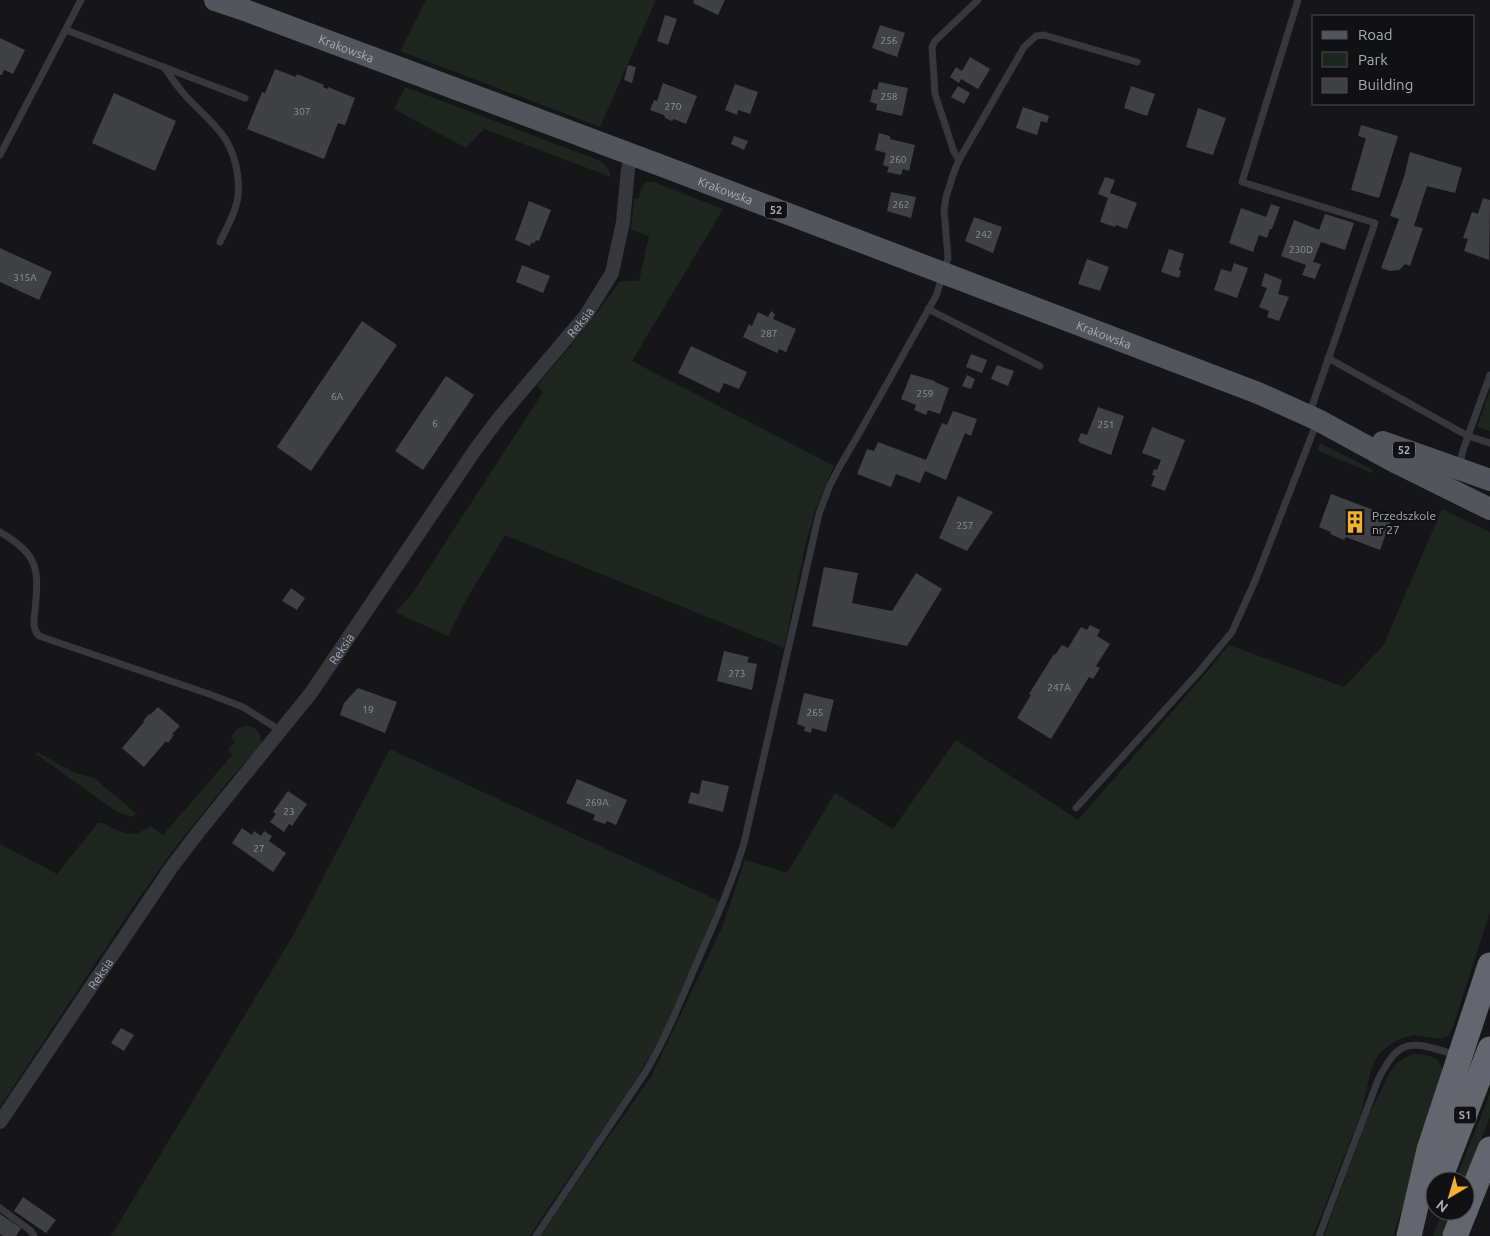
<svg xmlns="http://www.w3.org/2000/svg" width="1490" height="1236" font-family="Ubuntu,sans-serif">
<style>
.green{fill:#1e261f}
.building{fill:#404145}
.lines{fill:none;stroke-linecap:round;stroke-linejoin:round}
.lane{stroke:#37383d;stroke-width:7}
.street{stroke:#37383d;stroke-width:14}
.primary{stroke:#53555c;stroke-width:22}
.highway{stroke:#63666e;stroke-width:25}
.labels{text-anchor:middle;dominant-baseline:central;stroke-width:4.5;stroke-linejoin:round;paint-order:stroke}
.number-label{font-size:10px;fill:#8e929b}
.shield{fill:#111113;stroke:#7b7e86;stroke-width:1}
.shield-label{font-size:11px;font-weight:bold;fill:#a8adb8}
.street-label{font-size:12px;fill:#a8adb8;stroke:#111113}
.poi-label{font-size:12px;fill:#a8adb8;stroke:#111113;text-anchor:start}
</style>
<rect width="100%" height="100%" fill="#161618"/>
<g class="green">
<polygon points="426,0 656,0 600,127 400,51"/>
<path d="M405,87L598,160C606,164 609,169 611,177L484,129L466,148L394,109Z"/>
<path d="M647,182H654L723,209L632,361L834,466L823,491L815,511L807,538L784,648L505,535L468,597L448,636L395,612L412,594L543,392L537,386L591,321L620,281H639L649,236L631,230L634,199H639C640,191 640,187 647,182Z"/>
<polygon points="1490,391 1490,431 1477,427"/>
<polygon points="1320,443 1373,470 1372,473 1317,450"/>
<polygon points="1442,509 1490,532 1490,912 1453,1027 1448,1036 1441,1039 1414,1035 1400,1039 1387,1047 1377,1056 1371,1070 1361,1113 1313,1236 541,1236 559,1208 652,1075 723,925 745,860 787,873 835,793 893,829 956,740 1078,820 1205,674 1229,645 1344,687 1383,646"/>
<path d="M245,726C257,726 262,734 261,745L236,772L177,845L139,898L0,1107V844L57,874L98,823C103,822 105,824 110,827C126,835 136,837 151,826L163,835L233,754L228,750L235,742L231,737L237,729Z"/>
<path d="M390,749L719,901C697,955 677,1011 647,1061C612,1122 567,1177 530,1236H111L294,934Z"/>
<polygon points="37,752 73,772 94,778 137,814 132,817 117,812 36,754"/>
<path d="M1413,1054C1429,1055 1442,1055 1443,1075L1408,1192L1393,1236H1324L1368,1117L1390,1072L1395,1065L1404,1058Z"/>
<polygon points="1490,1094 1490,1117 1464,1181 1455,1181"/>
<polygon points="1443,1211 1452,1211 1442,1236 1433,1236"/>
</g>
<g class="building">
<polygon points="694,0 725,0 718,15 693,3"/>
<polygon points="665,15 677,19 668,45 657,41"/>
<polygon points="880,25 905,33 897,57 872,48"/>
<polygon points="0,38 25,50 13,74 4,70 2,75 0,75"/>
<polygon points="970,57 990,69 978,89 961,79 959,83 950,77 956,67 962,71"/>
<polygon points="628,65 636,67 632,83 624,80"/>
<polygon points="275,69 296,77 297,74 324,85 323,87 328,89 328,87 355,98 345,125 338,123 324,159 247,129 262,92 265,93"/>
<polygon points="879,82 908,88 902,116 876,110 877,104 870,102 873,89 877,90"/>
<polygon points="663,83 697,96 686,124 674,119 672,121 665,118 664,115 650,110 654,100 657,101"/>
<polygon points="735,84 758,92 750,114 738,110 737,115 725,110"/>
<polygon points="958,86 970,93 964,104 951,97"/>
<polygon points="1131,86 1155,94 1147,116 1124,108"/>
<polygon points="114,93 176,121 155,171 92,143"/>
<polygon points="1023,107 1049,116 1047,123 1041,121 1037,135 1016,128"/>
<polygon points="1198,108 1226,118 1213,155 1186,147"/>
<polygon points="1361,125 1398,136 1379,198 1351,190 1366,138 1358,136"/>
<polygon points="879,133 890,136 890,139 915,145 909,171 903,169 901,175 887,172 889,167 883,165 886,153 875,150"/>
<polygon points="734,136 748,141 744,150 731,144"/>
<polygon points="1410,152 1462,168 1455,193 1427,186 1414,226 1423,228 1410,266 1405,264 1399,270 1390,271 1381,268 1399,219 1390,216 1404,177"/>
<polygon points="1105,177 1115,180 1110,193 1137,203 1127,229 1116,225 1115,227 1100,222 1108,198 1098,194"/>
<polygon points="891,192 916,197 911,218 887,211"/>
<polygon points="1483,198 1490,200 1489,260 1464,251 1468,239 1463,238 1472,212 1478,214"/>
<polygon points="529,201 551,210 539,241 536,240 534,244 532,242 530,246 515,240"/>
<polygon points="1271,204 1280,207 1272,229 1270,229 1267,238 1259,235 1253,252 1229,243 1241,208 1266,217"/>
<polygon points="1325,214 1354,223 1345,250 1321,242 1313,262 1321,264 1315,279 1302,275 1306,265 1281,256 1294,220 1319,230"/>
<polygon points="974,217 1002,227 993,253 965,241"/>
<polygon points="0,248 52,272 39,300 0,282"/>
<polygon points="1169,249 1184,254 1179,270 1181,271 1179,278 1161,272"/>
<polygon points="1087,259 1109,267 1100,291 1078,284"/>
<polygon points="1234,263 1248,268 1237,298 1214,290 1221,269 1231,272"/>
<polygon points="522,265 550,276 543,293 516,282"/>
<polygon points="1265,273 1282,280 1278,294 1289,297 1279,321 1267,317 1269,311 1259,307 1267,288 1261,286"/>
<polygon points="771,311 775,314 773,319 796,329 786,352 779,349 777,353 743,337 749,324 752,326 758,312 768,317"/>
<polygon points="362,321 397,345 311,471 277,447"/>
<polygon points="691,346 747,372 739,389 724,383 719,393 678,373"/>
<polygon points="971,354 987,360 982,373 966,367"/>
<polygon points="997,365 1014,371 1008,386 991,379"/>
<polygon points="911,374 935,381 935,382 949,388 940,414 928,410 926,415 914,410 916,405 901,399"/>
<polygon points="967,375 975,379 971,389 962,386"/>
<polygon points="446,376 474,395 423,470 395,451"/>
<polygon points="1098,407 1124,416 1111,455 1080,443 1078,440 1081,433 1087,435"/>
<polygon points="953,411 977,419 971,436 965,433 946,480 925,471 920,483 896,474 891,487 857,474 867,449 874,451 878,442 926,460 942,423 947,425"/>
<polygon points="1152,427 1185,440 1165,491 1151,486 1155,476 1152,475 1154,469 1157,470 1161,460 1142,453"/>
<polygon points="1331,494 1392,517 1380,550 1346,537 1344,540 1330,534 1331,532 1319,527"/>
<polygon points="958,496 993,512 967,551 939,538"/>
<polygon points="824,567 858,573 852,603 892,611 916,573 942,589 907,646 812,626"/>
<polygon points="291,588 305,598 297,610 282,601"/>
<polygon points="1090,625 1100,630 1097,636 1110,644 1096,666 1100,668 1093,679 1089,677 1051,739 1017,718 1031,695 1029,694 1054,654 1055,655 1062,645 1068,648 1081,627 1087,630"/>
<polygon points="724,651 749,657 747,662 757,664 752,690 717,681"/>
<polygon points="358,688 397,702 385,733 340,715 344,703"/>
<polygon points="804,693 834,700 826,732 812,728 811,733 804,731 805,727 797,724"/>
<polygon points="158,707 180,726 172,734 174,735 168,743 166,741 144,767 122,748 144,722 143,721 149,714 150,715"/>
<polygon points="577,779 627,800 616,825 607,821 605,824 593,820 595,815 566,803"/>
<polygon points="702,780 729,786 723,812 688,803 691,792 699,794"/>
<polygon points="288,791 307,804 292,826 289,824 284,832 270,822 276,814 273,812"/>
<polygon points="242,828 252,835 254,831 261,836 264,831 272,836 269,841 286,853 273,872 232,843"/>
<polygon points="121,1028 134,1035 124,1051 111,1043"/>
<polygon points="23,1197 56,1220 46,1233 14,1211"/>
<polygon points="0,1214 21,1228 16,1236 3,1236 0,1234"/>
</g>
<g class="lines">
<g class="lane">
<polyline points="1298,0 1242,182 1375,223 1310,412"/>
<polyline points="66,30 245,98"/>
<path d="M164,67C170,76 177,86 185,95C197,109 213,121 224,137C235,153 240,177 238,196C236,212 227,227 220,242"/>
<polyline points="0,155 81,0"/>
<polyline points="959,160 954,152 935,94 932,47 935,41 978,0"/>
<polyline points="928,309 1040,366"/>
<polyline points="1328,358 1468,436 1490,443"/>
<polyline points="1459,466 1464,447 1490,375"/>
<path d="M0,532C39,555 39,569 35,610C34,620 32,628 39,636L209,694L243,707L281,731"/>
<polyline points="1076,808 1199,672 1232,632 1255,581 1317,422"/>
<polyline points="0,1208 31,1231 34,1236"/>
<path d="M536,1236L645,1073C665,1039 680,1003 695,967C713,926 731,886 744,843L819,514L829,487L840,466L861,430L936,296L948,258L944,210L946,197L954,172L959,160L1024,47L1036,36L1044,35L1137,62"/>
<path d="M1319,1236L1378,1080C1400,1035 1413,1042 1456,1055"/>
</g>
<path class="street" id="s1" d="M0,1122L171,868L200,830L311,693L475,450L499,418L586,315L612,273L623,222L628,169L632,154"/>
<g class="primary">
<path id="s2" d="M215,0L242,9L673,170L1258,393L1318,420L1397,463L1490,509"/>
<polyline points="1383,442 1490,480"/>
</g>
<g class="highway">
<polyline points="1439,1181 1490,1049"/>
<polyline points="1465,1211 1490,1149"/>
<polyline points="1409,1236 1429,1150 1490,965"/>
<polyline points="1455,1236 1465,1211"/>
</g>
</g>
<defs>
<symbol id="building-bare" viewBox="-9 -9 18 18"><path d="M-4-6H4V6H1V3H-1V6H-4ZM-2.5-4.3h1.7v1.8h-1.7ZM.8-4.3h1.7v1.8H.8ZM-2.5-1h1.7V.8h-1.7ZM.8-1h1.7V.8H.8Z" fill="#f2b134" stroke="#111113" stroke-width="2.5" paint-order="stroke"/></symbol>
</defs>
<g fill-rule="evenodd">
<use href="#building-bare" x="1339" y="506" width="32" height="32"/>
</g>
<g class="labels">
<g class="number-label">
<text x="889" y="40">256</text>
<text x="889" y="96">258</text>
<text x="673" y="106">270</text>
<text x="302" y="111">307</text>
<text x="898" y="159">260</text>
<text x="901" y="204">262</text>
<text x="984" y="234">242</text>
<text x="1301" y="249">230D</text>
<text x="25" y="277">315A</text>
<text x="769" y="333">287</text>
<text x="925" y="393">259</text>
<text x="337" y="396">6A</text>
<text x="435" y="423">6</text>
<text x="1106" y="424">251</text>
<text x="965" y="525">257</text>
<text x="737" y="673">273</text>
<text x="1059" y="687">247A</text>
<text x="368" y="709">19</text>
<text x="815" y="712">265</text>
<text x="597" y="802">269A</text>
<text x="289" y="811">23</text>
<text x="259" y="848">27</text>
</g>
<g class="shield">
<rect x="765" y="201.5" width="22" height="17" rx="4"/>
<rect x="1393" y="441.5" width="22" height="17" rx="4"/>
<rect x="1454" y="1106.5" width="22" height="17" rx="4"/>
</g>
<g class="shield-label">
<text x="776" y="210">52</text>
<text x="1404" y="450">52</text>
<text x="1465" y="1115">S1</text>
</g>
<g class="street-label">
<text stroke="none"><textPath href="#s2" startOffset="140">Krakowska</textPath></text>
<text stroke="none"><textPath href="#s2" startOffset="545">Krakowska</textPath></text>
<text stroke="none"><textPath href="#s1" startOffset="989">Reksia</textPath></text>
<text stroke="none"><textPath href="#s2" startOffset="950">Krakowska</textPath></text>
<text stroke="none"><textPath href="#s1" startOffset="584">Reksia</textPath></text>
<text stroke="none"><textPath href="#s1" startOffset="179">Reksia</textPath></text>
</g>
<g class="poi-label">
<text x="1372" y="515">Przedszkole<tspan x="1372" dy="14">nr 27</tspan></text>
</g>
</g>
<rect x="1312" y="15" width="162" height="90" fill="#111113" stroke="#4d4f55"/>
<rect x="1322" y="31" width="25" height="8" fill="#53555c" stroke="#4d4f55"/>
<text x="1358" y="40" font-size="15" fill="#a8adb8">Road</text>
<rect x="1322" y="52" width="25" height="15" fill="#1e261f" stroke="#4d4f55"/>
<text x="1358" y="65" font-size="15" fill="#a8adb8">Park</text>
<rect x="1322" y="78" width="25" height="15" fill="#404145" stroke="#4d4f55"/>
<text x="1358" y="90" font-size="15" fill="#a8adb8">Building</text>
<g transform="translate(1450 1196) rotate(218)"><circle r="24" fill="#111113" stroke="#4d4f55"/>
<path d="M0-4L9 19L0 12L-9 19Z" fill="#f2b134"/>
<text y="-8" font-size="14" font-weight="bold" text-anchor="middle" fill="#a8adb8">N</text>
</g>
</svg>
